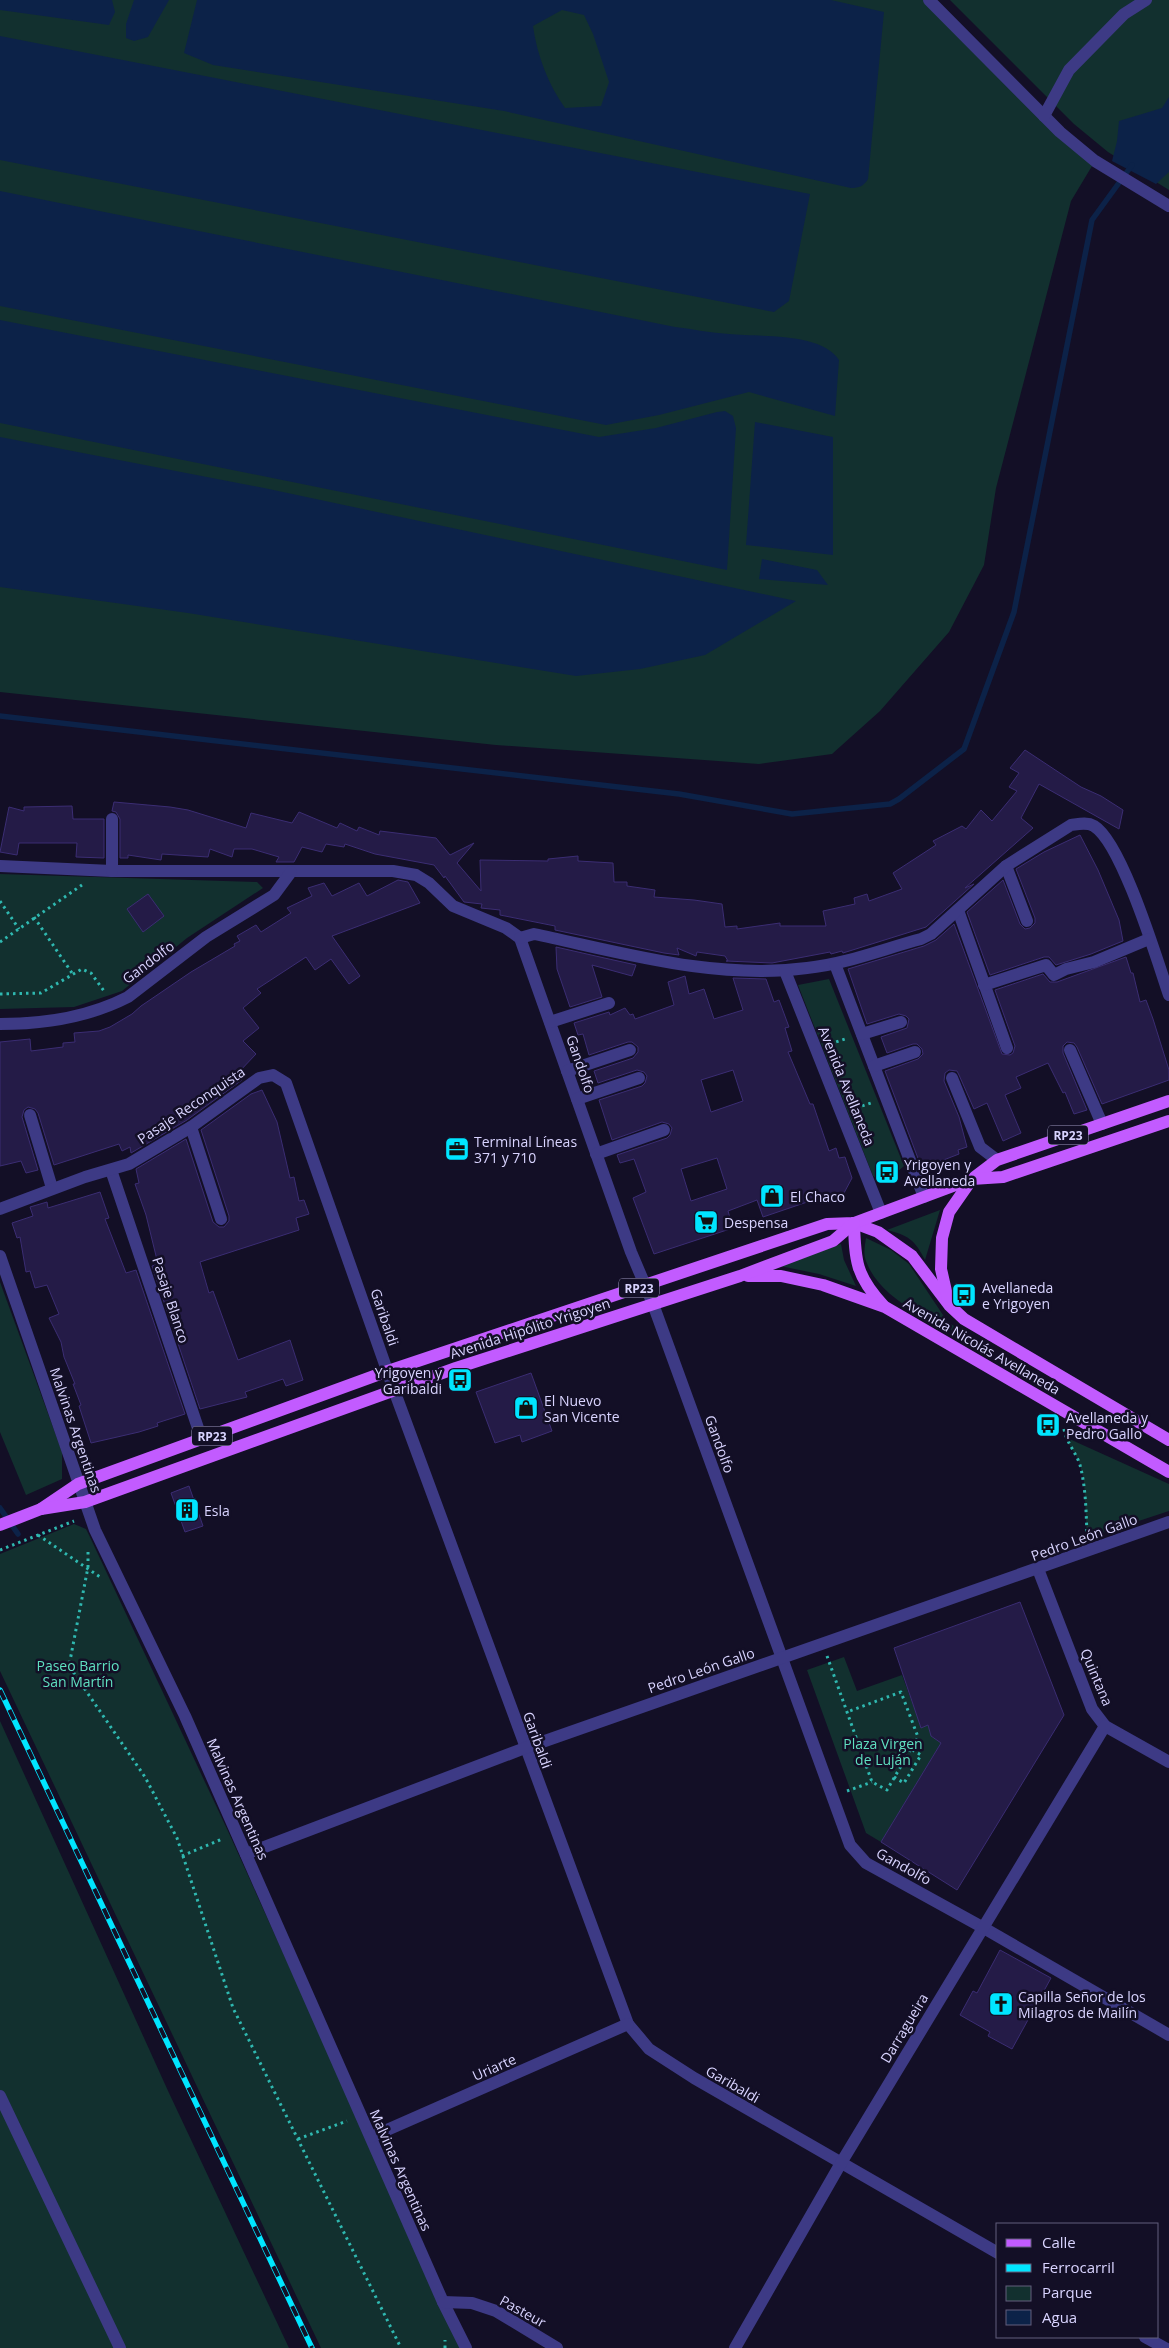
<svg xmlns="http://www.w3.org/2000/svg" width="1169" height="2348" font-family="'Open Sans',sans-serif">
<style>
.green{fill:#12302f}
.water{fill:#0c2248;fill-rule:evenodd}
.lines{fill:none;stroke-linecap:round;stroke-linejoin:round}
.stream{stroke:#0c2248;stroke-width:5.5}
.building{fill:#241b47;stroke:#3b2d73;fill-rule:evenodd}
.path{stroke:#2fb8b0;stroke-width:3;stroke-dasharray:2.5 4;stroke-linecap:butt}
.minor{stroke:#3d3a85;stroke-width:12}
.major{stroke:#c25bff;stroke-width:12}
.rail-casing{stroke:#00e5ff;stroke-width:5.5}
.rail{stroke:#130f26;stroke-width:4;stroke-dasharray:11;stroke-linecap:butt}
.labels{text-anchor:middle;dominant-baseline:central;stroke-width:5;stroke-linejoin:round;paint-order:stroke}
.shield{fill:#130f26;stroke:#9e99be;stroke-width:1}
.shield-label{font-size:12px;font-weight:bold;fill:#d9d4ff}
.street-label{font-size:14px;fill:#d9d4ff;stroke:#130f26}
.poi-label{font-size:14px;fill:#d9d4ff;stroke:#130f26;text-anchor:start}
.park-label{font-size:14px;fill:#5fe0c0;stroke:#130f26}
</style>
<rect width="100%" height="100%" fill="#130f26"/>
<g class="green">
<polygon points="0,0 929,0 1095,161 1071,201 996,488 984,565 949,632 880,711 832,754 759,764 496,745 0,692"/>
<polygon points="950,0 1169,0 1169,190 1108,152 1074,124"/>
<polygon points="0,874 257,882 263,888 187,938 122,991 74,1007 0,1009"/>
<polygon points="829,979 904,1166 897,1172 879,1180 873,1176 798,985"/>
<path d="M940,1210L925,1260C915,1240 908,1235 887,1230Z"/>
<path d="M866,1238L891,1250L909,1264L947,1321L973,1340C938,1324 880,1301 866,1261C863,1254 865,1245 866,1238Z"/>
<polygon points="841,1244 844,1260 856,1286 819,1274 780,1266"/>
<polygon points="0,1282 62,1452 62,1479 26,1495 0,1432"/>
<polygon points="1065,1437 1169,1484 1169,1511 1087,1538 1084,1481 1079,1461"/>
<polygon points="74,1524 86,1529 89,1535 227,1829 462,2348 321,2348 0,1671 0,1554"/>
<polygon points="844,1657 857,1691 902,1675 921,1727 928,1725 932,1737 941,1743 881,1842 866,1833 807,1670"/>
<polygon points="0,1721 169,2093 289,2348 0,2348"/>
</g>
<g class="water">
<polygon points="0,0 112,0 115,12 109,25 0,10"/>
<polygon points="134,0 169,0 148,37 134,41 126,38 126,24"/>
<path d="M197,0H831L884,12L868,179C864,186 859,188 851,188L504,111L213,65L184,53ZM562,10L584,15L593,34L609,82L601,106L565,108C548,84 537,55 533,26Z"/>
<polygon points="0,36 810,194 789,301 774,312 0,160"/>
<polygon points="1169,97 1169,172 1156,184 1112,161 1117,141 1119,121 1162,108"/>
<path d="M0,191L675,327C693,329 711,333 729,334C758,337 822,332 839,360L835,416L749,392L659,415L606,425L0,306Z"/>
<polygon points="0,320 599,437 656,428 717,412 725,411 733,416 736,428 727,570 0,423"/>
<polygon points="755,422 833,437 833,555 746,545"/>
<polygon points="0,437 264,488 796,601 705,655 640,669 576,676 188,613 0,587"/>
<polygon points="762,559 817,570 828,585 759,579"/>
</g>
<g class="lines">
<g class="stream">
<polyline points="0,716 679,794 792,814 890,804 899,799 964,749 1014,612 1092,220 1132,165"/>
<polyline points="0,1508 18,1534"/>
</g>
</g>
<g class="building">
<polygon points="1025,750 1081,787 1101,796 1123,810 1119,829 1039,784 1021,818 1033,828 965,888 974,884 926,927 843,953 842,951 831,954 830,952 772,963 726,961 728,961 725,956 697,952 696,956 677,948 679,955 664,953 555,930 555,926 500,915 500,910 481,908 482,904 464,902 445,876 444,878 434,865 375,854 345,844 344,847 326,844 322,852 302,847 294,862 276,862 279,857 252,849 234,849 232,857 210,849 208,857 162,854 161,860 128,855 128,858 120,858 120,819 116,812 112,811 114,802 170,807 188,810 246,828 251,813 292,823 299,812 337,828 340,823 357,831 359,827 379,835 380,831 436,838 450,855 474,843 457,863 481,891 480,860 548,861 548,859 578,856 578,861 613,863 614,882 627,882 627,886 655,890 654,897 694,900 722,904 725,927 737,926 737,929 780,923 780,926 826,926 823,911 855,904 854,898 867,894 869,901 902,889 893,873 936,845 933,841 962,826 966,829 981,810 992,821 1017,791 1009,787 1019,773 1010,768"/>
<polygon points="72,806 73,819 104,819 104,858 76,857 77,843 19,843 17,855 0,852 9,807 24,811 24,807"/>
<polygon points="1080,835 1098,870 1119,920 1123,941 1091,954 1056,965 1049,957 1044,957 990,975 967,912 1003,880 1020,924 1025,929 1030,928 1035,923 1035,918 1016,869 1044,852"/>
<polygon points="398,880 408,882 420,903 332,936 360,976 349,984 331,959 315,970 306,957 257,989 261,993 243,1008 259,1028 243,1041 256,1054 238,1073 242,1080 187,1120 131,1153 130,1147 122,1151 119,1144 54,1165 38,1113 35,1109 28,1107 24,1110 22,1117 38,1170 26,1173 21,1161 0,1166 0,1042 30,1039 31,1051 63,1047 63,1043 75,1042 74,1033 99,1031 110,1027 132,1014 141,1006 191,972 235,946 234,944 240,941 237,936 256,925 261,932 291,913 287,908 312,896 308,888 324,883 332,896 359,883 367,896"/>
<polygon points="148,894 164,916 143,932 127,909"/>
<polygon points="954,924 1002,1054 1010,1055 1013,1053 1015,1046 995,990 1043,974 1050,982 1057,982 1126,957 1131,973 1133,973 1140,1002 1146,1000 1153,1019 1169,1070 1169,1080 1102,1104 1077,1047 1074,1043 1067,1042 1063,1046 1063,1053 1087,1110 1074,1114 1065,1092 1063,1093 1048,1063 1016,1077 1021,1088 1005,1095 1021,1133 1003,1141 987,1103 974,1109 959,1075 957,1071 949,1070 945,1073 944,1081 959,1117 967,1147 958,1150 959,1154 941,1161 919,1161 885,1071 918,1059 923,1054 922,1049 917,1044 913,1044 887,1053 881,1037 907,1028 909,1019 906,1016 899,1014 867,1024 848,969 924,946 936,940"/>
<polygon points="556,947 600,957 636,965 632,976 592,965 602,997 570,1007 557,969"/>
<path d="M685,976L689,994L704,989L714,1019L743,1010L733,978L766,979L774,1002L779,1000L789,1027L785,1028L792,1051L788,1052L810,1104H813L829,1151L836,1148L839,1158L845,1157L852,1178L844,1193L820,1201L819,1198L763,1217L757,1200L728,1211L733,1228L654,1254L633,1198L646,1192L634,1159L620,1163L617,1155L667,1138L670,1135L672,1128L669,1124L662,1122L612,1140L599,1100L642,1086L645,1083L647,1076L644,1072L637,1070L598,1083L594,1071L633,1058L638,1052V1047L632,1042H628L589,1055L583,1034L578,1035L574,1023L609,1012L610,1015L625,1008L630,1015L633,1014L635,1019L674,1005L668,982ZM733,1070L743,1101L711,1112L701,1080ZM717,1158L727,1189L691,1201L681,1169Z"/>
<polygon points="262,1090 277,1122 290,1178 294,1177 299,1201 304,1200 309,1214 296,1218 299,1230 200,1262 209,1293 213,1291 238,1360 290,1340 303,1380 286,1386 283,1379 245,1392 247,1397 200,1409 152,1266 158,1264 146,1215 135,1184 139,1183 136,1169 186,1139 213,1222 219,1227 224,1227 229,1221 229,1216 201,1130 251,1094"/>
<polygon points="100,1192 109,1218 105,1219 126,1273 136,1270 185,1414 157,1423 158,1426 139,1432 91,1443 79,1406 81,1405 73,1384 75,1384 64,1357 61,1342 49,1318 59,1314 47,1285 35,1288 30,1271 26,1272 20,1237 17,1238 12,1223 33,1216 30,1207 47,1202 48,1208"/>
<polygon points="531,1373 552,1431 522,1442 520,1435 495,1443 476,1392"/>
<polygon points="189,1486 203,1526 185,1532 171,1493"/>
<polygon points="1020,1602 1064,1715 957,1890 881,1842 941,1743 931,1736 928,1725 921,1728 894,1648"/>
<polygon points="1000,1950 1051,1978 1012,2049 988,2036 990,2032 960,2015 973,1991 977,1993"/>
</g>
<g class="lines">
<g class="path">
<polyline points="0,901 19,929"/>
<polyline points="34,917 72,973"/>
<polyline points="0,942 82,885"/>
<polyline points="0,994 41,993 82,969 91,973 104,991"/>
<polyline points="830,1044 848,1038"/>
<polyline points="856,1108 871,1103"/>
<path d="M1064,1429C1066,1442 1076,1452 1080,1465C1086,1488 1086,1512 1087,1535"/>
<polyline points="38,1535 100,1577"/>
<polyline points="0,1550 74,1521"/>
<polyline points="88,1552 88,1567 69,1666 145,1777 177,1838 233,2008 401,2348"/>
<polyline points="827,1656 872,1782 887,1790 918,1737 901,1692 847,1712"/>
<polyline points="894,1777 904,1783 921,1755 911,1749"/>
<polyline points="847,1791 872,1782"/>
<polyline points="182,1856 222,1839"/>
<polyline points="298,2139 347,2121"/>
<polyline points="445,2348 445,2340"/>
</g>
<g class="minor">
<polyline points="929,0 1060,132 1095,161 1169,206"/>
<polyline points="1044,116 1069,70 1124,14 1146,0"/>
<polyline points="0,866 112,871 393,871 416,875 429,883 453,906 506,928 520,938 631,1252 653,1304 850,1845 866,1863 982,1927 1169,2035"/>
<polyline points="1006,866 1027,921"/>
<polyline points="112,871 112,819"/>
<polyline points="959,913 1007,1048"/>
<path d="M520,938L534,934C624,953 715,980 807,968C846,964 883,949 921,939L931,934L1006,866L1071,825C1079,824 1087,822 1094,826C1122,843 1157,960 1169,995"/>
<polyline points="835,964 924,1197"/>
<polyline points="785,971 881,1213"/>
<polyline points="984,985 1046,965 1054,975 1066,969 1094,962 1149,939"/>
<polyline points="550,1022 609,1003"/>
<path d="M0,1024C44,1024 89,1017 128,997L206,937L274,895L291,872"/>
<polyline points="862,1034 901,1022"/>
<polyline points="1070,1050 1102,1124"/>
<polyline points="874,1066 915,1052"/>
<polyline points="567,1071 630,1050"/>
<polyline points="952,1078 980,1147 997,1160"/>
<polyline points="577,1099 639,1078"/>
<polyline points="30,1115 52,1188"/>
<polyline points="191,1127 221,1219"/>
<polyline points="596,1154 664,1130"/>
<polyline points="111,1170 202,1440"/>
<polyline points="0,1209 85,1177 129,1164 191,1127 259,1078 273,1075 286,1083 394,1390 628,2024 649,2049 694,2078 998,2253"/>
<polyline points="0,1256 95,1530 185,1716 443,2302 466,2348"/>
<polyline points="1038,1569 1092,1709 1105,1726 1169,1762"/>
<polyline points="246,1854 525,1748 1169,1522"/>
<polyline points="0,2096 120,2348"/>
<polyline points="371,2137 628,2024"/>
<polyline points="443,2302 472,2303 496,2311 557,2348"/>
<polyline points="1145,2337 1165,2348"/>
<polyline points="735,2348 841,2163 1105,1726"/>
</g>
<g class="major">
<polyline points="854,1223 878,1232 912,1256 949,1305 964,1319 1169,1440"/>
<path d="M854,1223C855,1261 856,1276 883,1305"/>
<polyline points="748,1276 781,1276 823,1285 885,1307 1169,1472"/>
<polyline points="948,1300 941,1269 942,1238 949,1212 972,1179 997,1160 1169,1101"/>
<polyline points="41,1509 78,1484 388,1371 827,1224 854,1223 972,1179 1003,1177 1169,1121"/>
<polyline points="0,1525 41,1509 85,1502 456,1368 740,1276 833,1241 854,1223"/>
</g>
<defs>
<polyline id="rail" points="0,1690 312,2348"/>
</defs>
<use href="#rail" class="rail-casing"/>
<use href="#rail" class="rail"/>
</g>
<defs>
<symbol id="office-square" viewBox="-11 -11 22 22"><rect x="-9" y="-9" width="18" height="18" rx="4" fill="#00e5ff" stroke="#130f26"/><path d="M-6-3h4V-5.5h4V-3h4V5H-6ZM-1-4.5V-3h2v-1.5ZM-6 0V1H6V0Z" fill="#111"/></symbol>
<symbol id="bus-square" viewBox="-11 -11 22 22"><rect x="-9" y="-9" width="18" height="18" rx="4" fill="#00e5ff" stroke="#130f26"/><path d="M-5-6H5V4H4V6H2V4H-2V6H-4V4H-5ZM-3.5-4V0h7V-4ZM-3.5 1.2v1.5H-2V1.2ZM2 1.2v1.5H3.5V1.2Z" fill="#111"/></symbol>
<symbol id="shop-square" viewBox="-11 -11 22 22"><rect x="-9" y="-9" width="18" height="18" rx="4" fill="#00e5ff" stroke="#130f26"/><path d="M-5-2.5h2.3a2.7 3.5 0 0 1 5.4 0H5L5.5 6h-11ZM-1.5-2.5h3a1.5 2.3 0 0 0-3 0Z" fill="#111"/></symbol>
<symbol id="supermarket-square" viewBox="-11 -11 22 22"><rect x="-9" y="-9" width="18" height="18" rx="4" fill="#00e5ff" stroke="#130f26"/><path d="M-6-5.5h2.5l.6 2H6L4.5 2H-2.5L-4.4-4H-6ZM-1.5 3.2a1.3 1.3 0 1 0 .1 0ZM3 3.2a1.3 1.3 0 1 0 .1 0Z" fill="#111"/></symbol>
<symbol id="building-square" viewBox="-11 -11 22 22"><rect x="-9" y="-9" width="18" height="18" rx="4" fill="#00e5ff" stroke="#130f26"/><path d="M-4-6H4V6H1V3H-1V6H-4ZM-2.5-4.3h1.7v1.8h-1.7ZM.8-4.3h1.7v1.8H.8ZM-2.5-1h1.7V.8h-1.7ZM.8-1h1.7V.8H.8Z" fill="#111"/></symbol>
<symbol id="church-square" viewBox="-11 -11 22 22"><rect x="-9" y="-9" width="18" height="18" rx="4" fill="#00e5ff" stroke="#130f26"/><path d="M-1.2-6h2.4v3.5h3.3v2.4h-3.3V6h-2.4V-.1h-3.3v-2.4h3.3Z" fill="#111"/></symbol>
</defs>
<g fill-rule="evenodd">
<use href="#office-square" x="443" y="1135" width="28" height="28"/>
<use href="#bus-square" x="873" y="1158" width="28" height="28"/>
<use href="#shop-square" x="758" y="1182" width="28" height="28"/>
<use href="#supermarket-square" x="692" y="1208" width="28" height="28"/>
<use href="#bus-square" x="950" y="1281" width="28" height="28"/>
<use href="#bus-square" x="446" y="1366" width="28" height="28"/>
<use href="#shop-square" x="512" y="1394" width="28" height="28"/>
<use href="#bus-square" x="1034" y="1411" width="28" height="28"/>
<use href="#building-square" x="173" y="1496" width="28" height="28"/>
<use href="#church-square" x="987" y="1990" width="28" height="28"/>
</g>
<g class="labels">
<g class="shield">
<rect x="1048" y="1125.5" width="40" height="19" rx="4"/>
<rect x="619" y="1278.5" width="40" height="19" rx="4"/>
<rect x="192" y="1426.5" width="40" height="19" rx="4"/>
</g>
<g class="shield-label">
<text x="1068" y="1135">RP23</text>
<text x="639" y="1288">RP23</text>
<text x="212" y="1436">RP23</text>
</g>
<g class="street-label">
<text transform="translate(148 962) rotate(-37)">Gandolfo</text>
<text transform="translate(581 1064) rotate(71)">Gandolfo</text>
<text transform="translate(847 1086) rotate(68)">Avenida Avellaneda</text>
<text transform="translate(191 1105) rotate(-34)">Pasaje Reconquista</text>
<text transform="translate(171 1300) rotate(72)">Pasaje Blanco</text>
<text transform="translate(385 1317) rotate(71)">Garibaldi</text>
<text transform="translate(530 1328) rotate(-18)">Avenida Hipólito Yrigoyen</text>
<text transform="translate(982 1346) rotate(30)">Avenida Nicolás Avellaneda</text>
<text transform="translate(76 1430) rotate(71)">Malvinas Argentinas</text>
<text transform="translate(720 1444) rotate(70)">Gandolfo</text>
<text transform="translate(1084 1537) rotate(-20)">Pedro León Gallo</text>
<text transform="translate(701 1670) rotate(-19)">Pedro León Gallo</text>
<text transform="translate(1097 1677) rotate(67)">Quintana</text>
<text transform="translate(538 1740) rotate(70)">Garibaldi</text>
<text transform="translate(238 1799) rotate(66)">Malvinas Argentinas</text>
<text transform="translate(904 1866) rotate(29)">Gandolfo</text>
<text transform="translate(904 2028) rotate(-59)">Darragueira</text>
<text transform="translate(494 2067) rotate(-24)">Uriarte</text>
<text transform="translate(733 2084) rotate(30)">Garibaldi</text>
<text transform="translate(401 2170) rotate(66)">Malvinas Argentinas</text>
<text transform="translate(523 2311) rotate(29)">Pasteur</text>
</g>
<g class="poi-label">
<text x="474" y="1141">Terminal Líneas<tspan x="474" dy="16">371 y 710</tspan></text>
<text x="904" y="1164">Yrigoyen y<tspan x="904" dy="16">Avellaneda</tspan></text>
<text x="790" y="1196">El Chaco</text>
<text x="724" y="1222">Despensa</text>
<text x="982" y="1287">Avellaneda<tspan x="982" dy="16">e Yrigoyen</tspan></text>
<text x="442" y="1372" text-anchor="end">Yrigoyen y<tspan x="442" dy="16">Garibaldi</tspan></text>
<text x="544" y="1400">El Nuevo<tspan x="544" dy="16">San Vicente</tspan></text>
<text x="1066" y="1417">Avellaneda y<tspan x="1066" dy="16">Pedro Gallo</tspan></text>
<text x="204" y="1510">Esla</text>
<text x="1018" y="1996">Capilla Señor de los<tspan x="1018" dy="16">Milagros de Mailín</tspan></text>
</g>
<g class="park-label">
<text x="78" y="1665">Paseo Barrio<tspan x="78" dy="16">San Martín</tspan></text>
<text x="883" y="1743">Plaza Virgen<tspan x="883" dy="16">de Luján</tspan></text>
</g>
</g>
<rect x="996" y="2223" width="162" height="115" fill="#130f26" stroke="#625e7d"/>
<rect x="1006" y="2239" width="25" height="8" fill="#c25bff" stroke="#625e7d"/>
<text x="1042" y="2248" font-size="15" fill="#d9d4ff">Calle</text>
<rect x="1006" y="2264" width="25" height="8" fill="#00e5ff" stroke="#625e7d"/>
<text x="1042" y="2273" font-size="15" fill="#d9d4ff">Ferrocarril</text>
<rect x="1006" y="2286" width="25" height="15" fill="#12302f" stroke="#625e7d"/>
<text x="1042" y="2298" font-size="15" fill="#d9d4ff">Parque</text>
<rect x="1006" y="2310" width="25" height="15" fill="#0c2248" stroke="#625e7d"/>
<text x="1042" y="2323" font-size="15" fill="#d9d4ff">Agua</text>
</svg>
